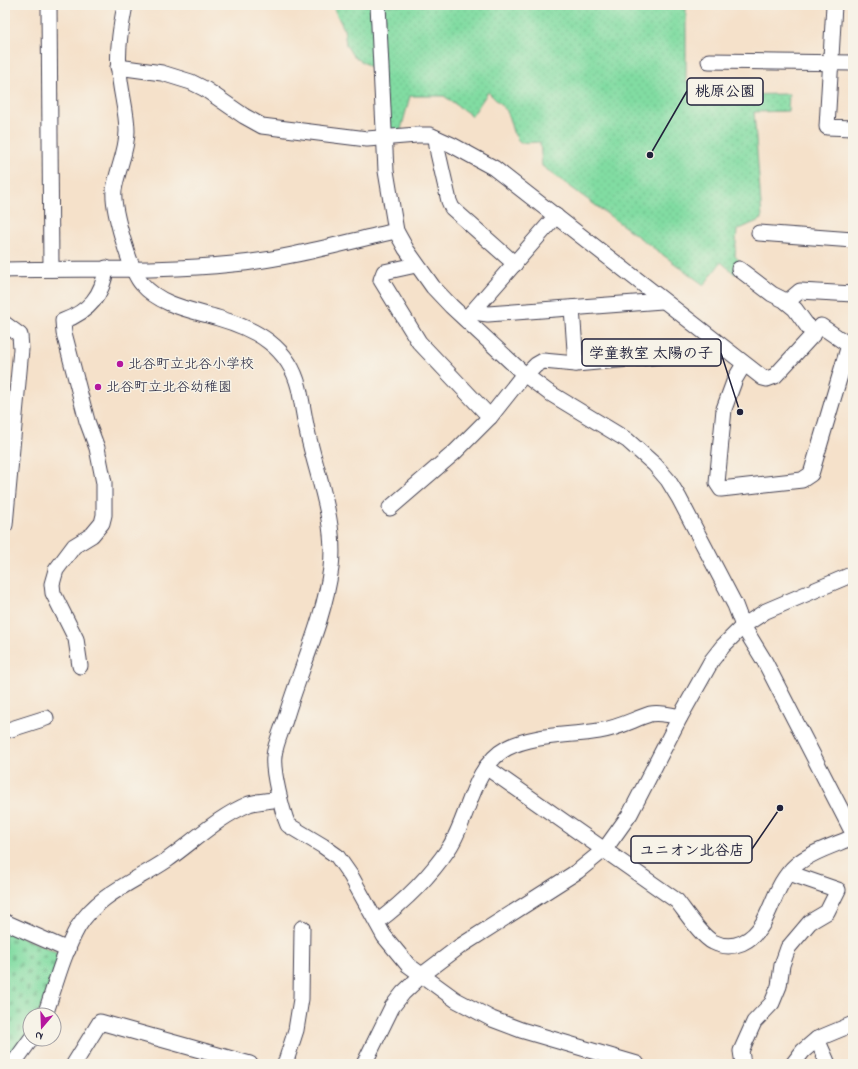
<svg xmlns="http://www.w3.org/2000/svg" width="858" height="1069" font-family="'Indie Flower','Klee One',sans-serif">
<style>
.cemetery{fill:url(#cemetery-stones);stroke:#527f6e}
.park{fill:url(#park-dots);stroke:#527f6e}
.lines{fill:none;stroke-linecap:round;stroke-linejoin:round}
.minor-casing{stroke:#423f50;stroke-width:17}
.minor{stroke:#fff;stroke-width:15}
.poi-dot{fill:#b5179e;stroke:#f7f3e8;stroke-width:1.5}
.labels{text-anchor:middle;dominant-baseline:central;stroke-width:3;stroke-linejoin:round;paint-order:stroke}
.poi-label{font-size:14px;fill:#22223b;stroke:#f7f3e8;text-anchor:start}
.leader{fill:none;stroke:#22223b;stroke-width:1.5}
.callout-dot{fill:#22223b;stroke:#f7f3e8;stroke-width:1.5}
.callout{fill:#f7f3e8;stroke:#22223b;stroke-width:1.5}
.callout-label{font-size:15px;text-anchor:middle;font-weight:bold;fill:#22223b}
</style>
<defs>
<pattern id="cemetery-stones" width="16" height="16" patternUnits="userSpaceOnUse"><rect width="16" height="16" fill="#81dca2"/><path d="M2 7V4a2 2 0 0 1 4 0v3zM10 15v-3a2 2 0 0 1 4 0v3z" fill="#6fbc8c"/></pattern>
<pattern id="park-dots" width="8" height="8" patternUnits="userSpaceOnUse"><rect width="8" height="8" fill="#81dca2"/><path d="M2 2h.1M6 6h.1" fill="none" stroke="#6fbc8c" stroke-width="1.8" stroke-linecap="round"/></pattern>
</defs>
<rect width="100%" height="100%" fill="#f7f3e8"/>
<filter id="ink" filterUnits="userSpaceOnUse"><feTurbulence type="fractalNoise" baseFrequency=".025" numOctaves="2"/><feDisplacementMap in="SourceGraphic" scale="8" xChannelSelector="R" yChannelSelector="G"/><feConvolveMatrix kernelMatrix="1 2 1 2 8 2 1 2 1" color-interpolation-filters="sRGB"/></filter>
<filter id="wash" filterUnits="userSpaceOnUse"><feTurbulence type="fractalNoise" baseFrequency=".012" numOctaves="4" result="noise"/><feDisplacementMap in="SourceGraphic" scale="16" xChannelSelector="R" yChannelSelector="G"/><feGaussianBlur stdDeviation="0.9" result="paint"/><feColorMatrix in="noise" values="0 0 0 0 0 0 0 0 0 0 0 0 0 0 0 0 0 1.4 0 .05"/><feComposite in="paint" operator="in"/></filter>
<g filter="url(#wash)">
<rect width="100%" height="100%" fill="#f5e1ca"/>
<polygon class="cemetery" points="5,930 61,954 38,1015 30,1015 30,1032 7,1064 5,1064"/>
<polygon class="park" points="332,5 686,5 686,82 733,95 789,94 788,111 754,112 762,219 737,230 735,256 743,264 735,274 721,262 704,285 542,166 540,142 520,143 513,132 507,111 488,92 472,116 444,96 410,96 399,137 383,138 380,73 353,56 346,45 344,29"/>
</g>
<g filter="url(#ink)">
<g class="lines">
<defs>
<g id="minor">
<polyline points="49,5 51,269"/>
<path d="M125,5C121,26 117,48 119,70C120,90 127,111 127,131C127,152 117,170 114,190C112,208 130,271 142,284C161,306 192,310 218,318C256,329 289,347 299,388C303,406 305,425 310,443C320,484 336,525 331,568C324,621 300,669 285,720C281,732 275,745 274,756C272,771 282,811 288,825L323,846L337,856L351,876L384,936L408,965L456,1000L492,1019L521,1030L637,1064"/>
<polyline points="378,5 386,171 396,231 406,249 433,287 451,306 524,374 548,392 627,440 655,465 668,480 679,498 735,605 743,626 765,662 853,833"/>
<polyline points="834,5 827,127 853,128"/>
<polyline points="709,61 853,63"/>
<polyline points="118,67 162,73 191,82 205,89 244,116 262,126 367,139 417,135 430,135 452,145 494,168 763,378 767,379 775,376 821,326 853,348"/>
<polyline points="436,138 438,153 449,201 452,208 515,264"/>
<polyline points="759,233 853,240"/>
<polyline points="416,265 384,272 381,280 419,342 490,417"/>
<polyline points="739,269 772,294 784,300 795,309 813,334"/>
<path d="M5,270C81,268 157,272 233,264C288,259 342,243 396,231"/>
<polyline points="787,302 800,291 853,294"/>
<polyline points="572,308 576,364"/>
<polyline points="472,312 488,314 662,301"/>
<polyline points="467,318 556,216"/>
<polyline points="5,324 20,335 21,349 5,525"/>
<polyline points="744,364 735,379 724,409 717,483 721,489 802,480 811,474 849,345"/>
<polyline points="526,375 536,365 543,361 576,364 725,350"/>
<polyline points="390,508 455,452 490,417 524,374"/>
<path d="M80,666L76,639L53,593L52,584L56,570L74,546L92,535L102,523L104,515V483L97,448L87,421L64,333L63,321C88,312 103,296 106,268"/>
<polyline points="5,731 46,718"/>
<path d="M486,767L677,901C685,911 702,937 713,942C733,952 753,941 763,923C774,903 778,881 796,865C811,852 835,845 853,837"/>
<polyline points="5,922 68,950"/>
<path d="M377,922C404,902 430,876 449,848C469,818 472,767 507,748C534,734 570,736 599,731C619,728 632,720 650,714C660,712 671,715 680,717"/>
<path d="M45,1015C55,986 63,954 78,927C98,894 136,881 167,860C194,841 218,817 249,804C258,801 270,801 279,799"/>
<polyline points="817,1039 828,1064"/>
<polyline points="13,1064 31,1039"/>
<polyline points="74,1064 100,1022 250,1064"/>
<polyline points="285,1064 296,1030 301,999 302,928"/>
<polyline points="364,1064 392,1007 403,993 422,975 459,947 578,871 605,849 630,814 680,717 712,660 723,646 743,626 766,611 853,574"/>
<polyline points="743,1064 741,1051 754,1022 772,1003 779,986 782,965 788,948 810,922 827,912 838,890 789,873"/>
<polyline points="793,1064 803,1051 817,1039 853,1024"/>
</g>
</defs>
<use href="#minor" class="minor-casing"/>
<use href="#minor" class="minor"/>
</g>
</g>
<g class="poi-dot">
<circle cx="120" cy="364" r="4"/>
<circle cx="98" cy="387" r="4"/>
</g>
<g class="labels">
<g class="poi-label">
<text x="128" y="364">北谷町立北谷小学校</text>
<text x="106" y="387">北谷町立北谷幼稚園</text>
</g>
</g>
<path class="leader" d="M650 155L687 91M740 412L721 353M780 808L752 849"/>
<g class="callout-dot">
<circle cx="650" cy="155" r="4"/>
<circle cx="740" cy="412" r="4"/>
<circle cx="780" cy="808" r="4"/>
</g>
<g class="callout">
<rect x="687" y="78" width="76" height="27" rx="4"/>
<rect x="582" y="339" width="139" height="27" rx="4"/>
<rect x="631" y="836" width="121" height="27" rx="4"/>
</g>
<g class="callout-label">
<text x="725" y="96">桃原公園</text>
<text x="651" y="358">学童教室 太陽の子</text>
<text x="692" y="855">ユニオン北谷店</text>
</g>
<rect width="858" height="1069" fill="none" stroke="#f7f3e8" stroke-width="20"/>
<g transform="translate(42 1027) rotate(199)"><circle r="19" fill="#f7f3e8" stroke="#a29fa3"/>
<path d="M0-3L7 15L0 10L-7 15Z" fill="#b5179e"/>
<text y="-6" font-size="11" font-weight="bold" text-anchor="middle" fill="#22223b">N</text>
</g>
</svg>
